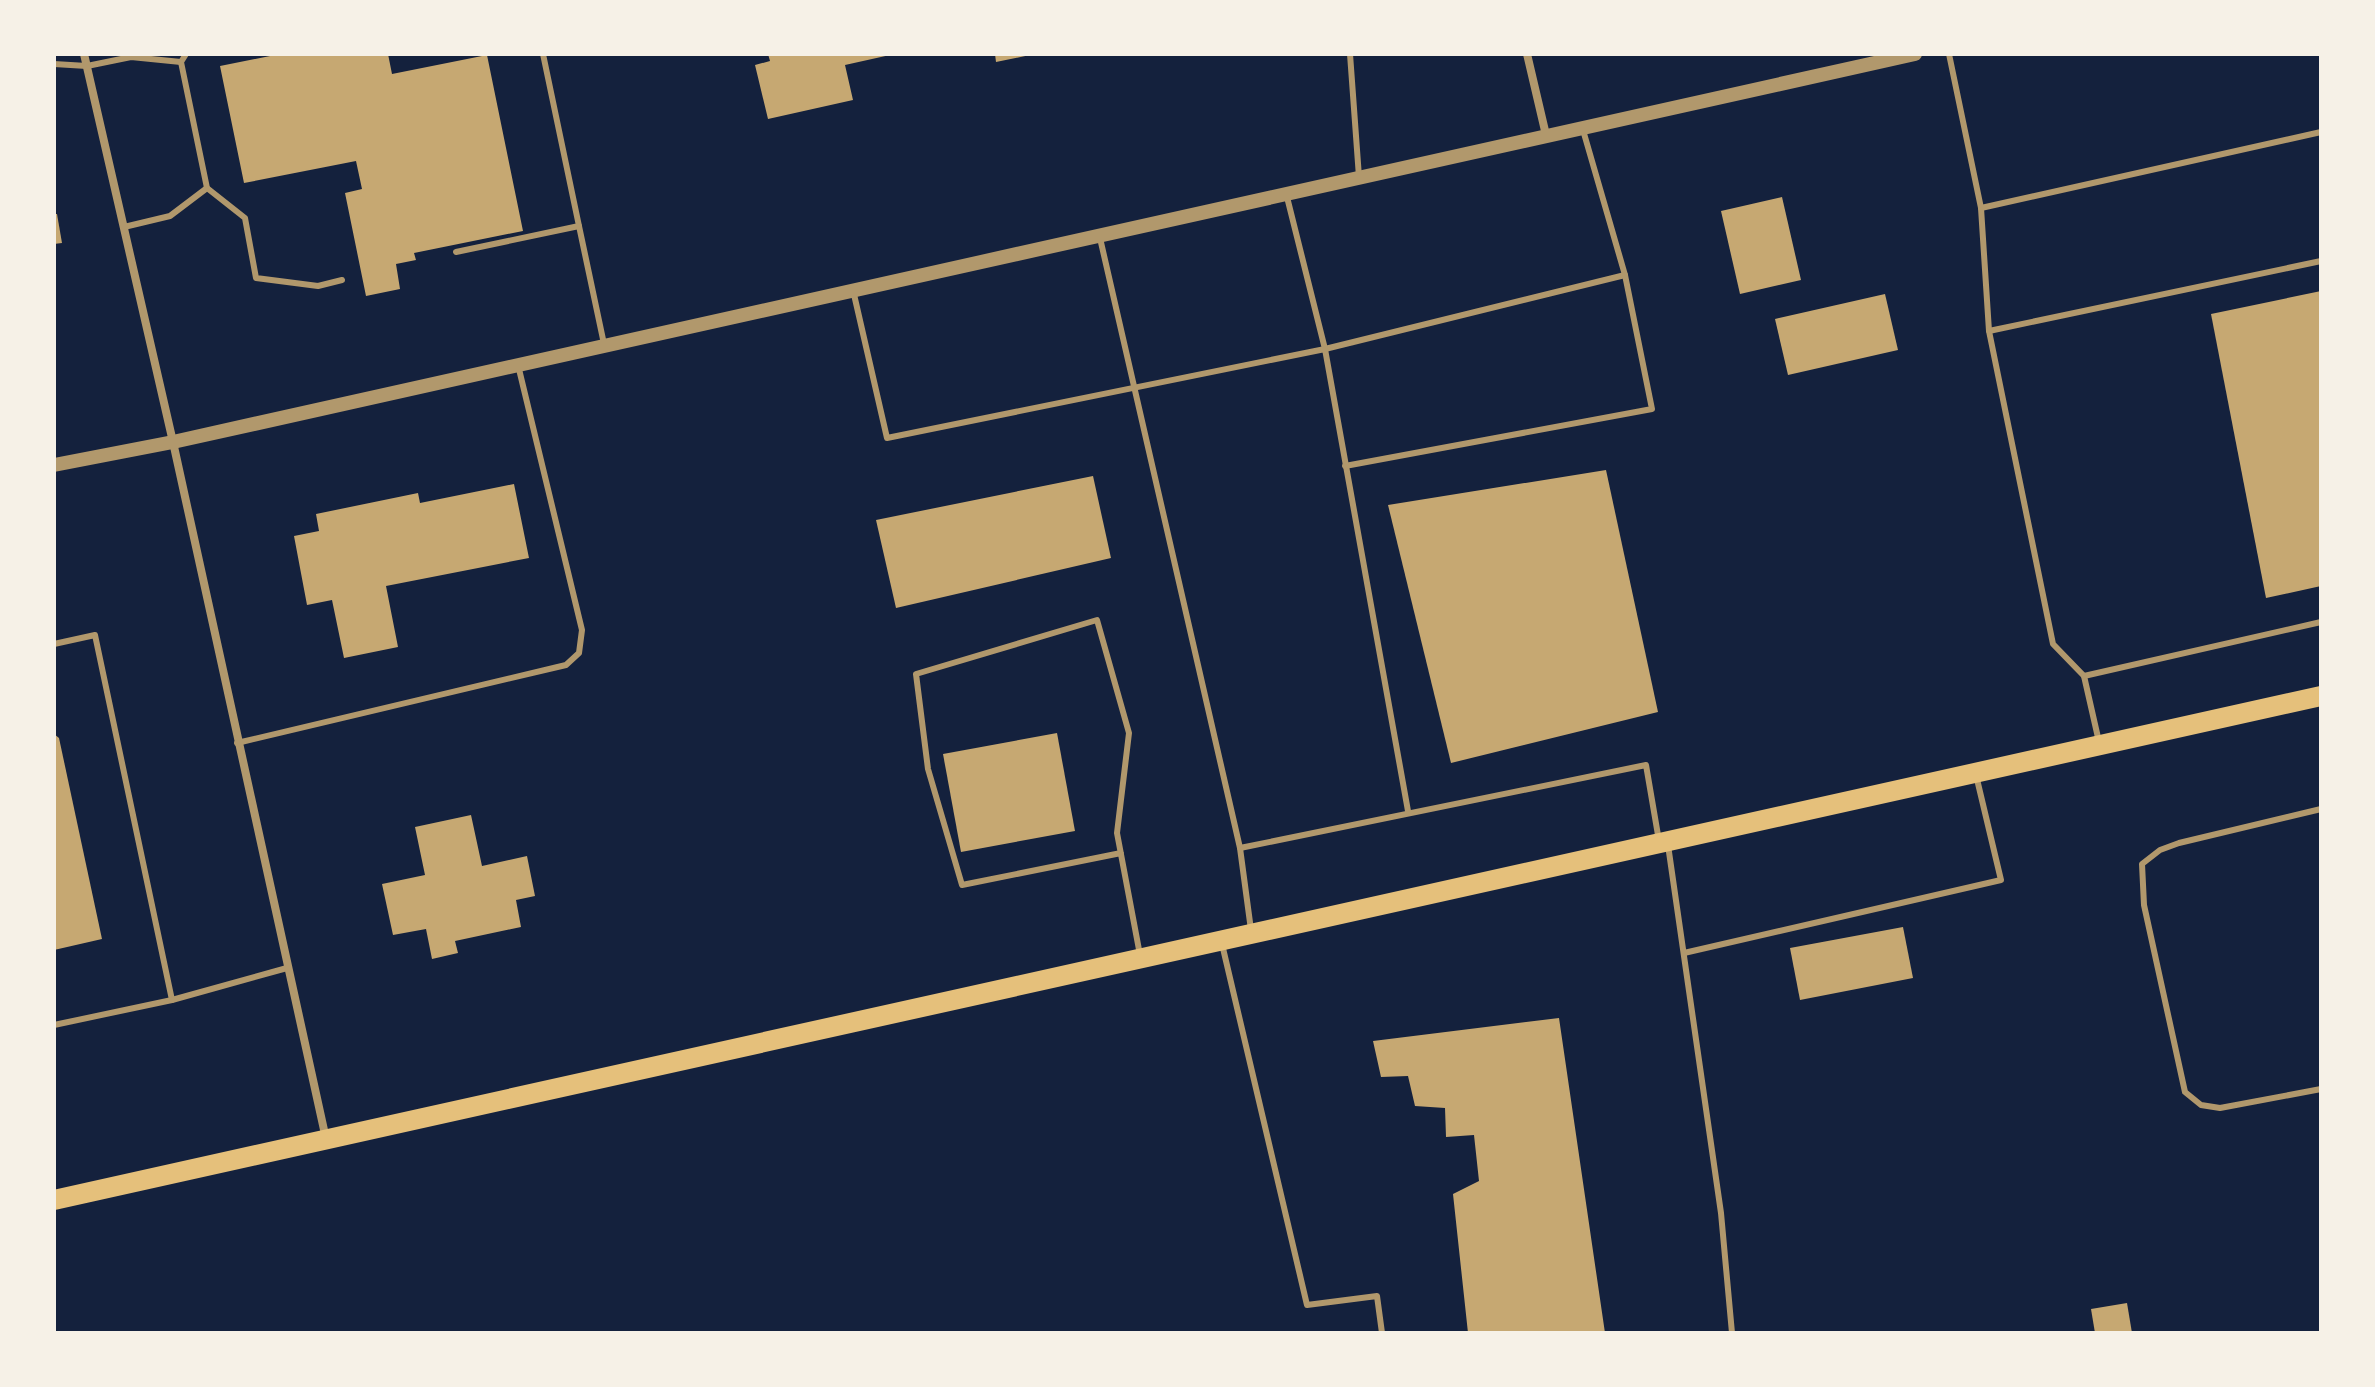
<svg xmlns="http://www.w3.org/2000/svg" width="2375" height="1387" font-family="'Noto Serif',serif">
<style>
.building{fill:#c6a872}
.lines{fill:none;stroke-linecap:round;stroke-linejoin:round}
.service{stroke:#b1986c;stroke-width:6}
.minor{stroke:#b1986c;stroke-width:8}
.tertiary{stroke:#b1986c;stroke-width:14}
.primary{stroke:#e5c07b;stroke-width:20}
</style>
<rect width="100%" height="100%" fill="#14213d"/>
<g class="building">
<polygon points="280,54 388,54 392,74 487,55 523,231 414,253 416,260 396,264 400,289 366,296 345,193 362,189 356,161 244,183 220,66"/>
<polygon points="768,54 890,54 890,55 845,65 853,100 768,119 755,65 770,61"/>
<polygon points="995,54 1030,54 1030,55 996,62"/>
<polygon points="1782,197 1801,280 1740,294 1721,211"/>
<polygon points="54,214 57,214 62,243 54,244"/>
<polygon points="2321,291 2321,586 2266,598 2211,314"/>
<polygon points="1885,294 1898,350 1788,375 1775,319"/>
<polygon points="1606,470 1658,712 1451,763 1388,505"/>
<polygon points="1093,476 1111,558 896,608 876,520"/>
<polygon points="514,484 529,558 386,586 398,647 344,658 332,600 307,605 294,536 319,531 316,514 418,493 420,503"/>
<polygon points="1057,733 1075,831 961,852 943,754"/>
<polygon points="54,734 59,738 102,939 54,950"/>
<polygon points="471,815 482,866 527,856 535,896 516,900 521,927 455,941 458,953 432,959 426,929 393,935 382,884 425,875 415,827"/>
<polygon points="1903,927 1913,978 1800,1000 1790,948"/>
<polygon points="1559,1018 1605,1333 1468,1333 1453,1194 1479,1181 1474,1135 1446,1137 1445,1108 1415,1106 1408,1076 1381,1077 1373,1041"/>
<polygon points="2127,1303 2132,1333 2095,1333 2091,1309"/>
</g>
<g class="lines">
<g class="service">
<polyline points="186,54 181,62 207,188 245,218 256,278 318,286 342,280"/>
<polyline points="1350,54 1359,177"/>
<polyline points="1949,54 1981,208 1989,331 2053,644 2084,676 2099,742"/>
<polyline points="54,64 87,66 131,57 181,62"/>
<polyline points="1583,130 1625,275"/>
<polyline points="1286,193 1325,349 1625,275 1652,409 1345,466"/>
<polyline points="1981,208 2321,132"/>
<polyline points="579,226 604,344"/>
<polyline points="124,227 170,216 207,188"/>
<polyline points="1100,238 1240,848 1251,930"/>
<polyline points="456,252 579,226 543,54"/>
<polyline points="853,290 887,438 1325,349 1408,811"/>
<polyline points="1989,331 2321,261"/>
<polyline points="54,644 95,635 172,1000"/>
<polyline points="2084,676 2321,622"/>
<polyline points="237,743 566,665 579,653 582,630 518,365"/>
<polyline points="2321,809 2179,843 2160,850 2142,864 2144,905 2185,1092 2201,1105 2220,1108 2321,1089"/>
<polyline points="1668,845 1721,1213 1732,1333"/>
<polyline points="1240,848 1646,765 1659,841"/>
<polyline points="1121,853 962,885 928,769 916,674 1097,620 1129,733 1117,833 1140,955"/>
<polyline points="1222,944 1307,1305 1377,1296 1382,1333"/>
<polyline points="1684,953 2001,880 1976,775"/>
<polyline points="54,1025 172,1000 287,968"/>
</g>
<g class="minor">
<polyline points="84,54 173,442 326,1139"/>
<polyline points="1527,54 1546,135"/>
</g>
<polyline class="tertiary" points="54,465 173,442 1915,54"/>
<polyline class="primary" points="54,1200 2321,696"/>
</g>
<rect width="2375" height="1387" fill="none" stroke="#f6f1e7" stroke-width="112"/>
</svg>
